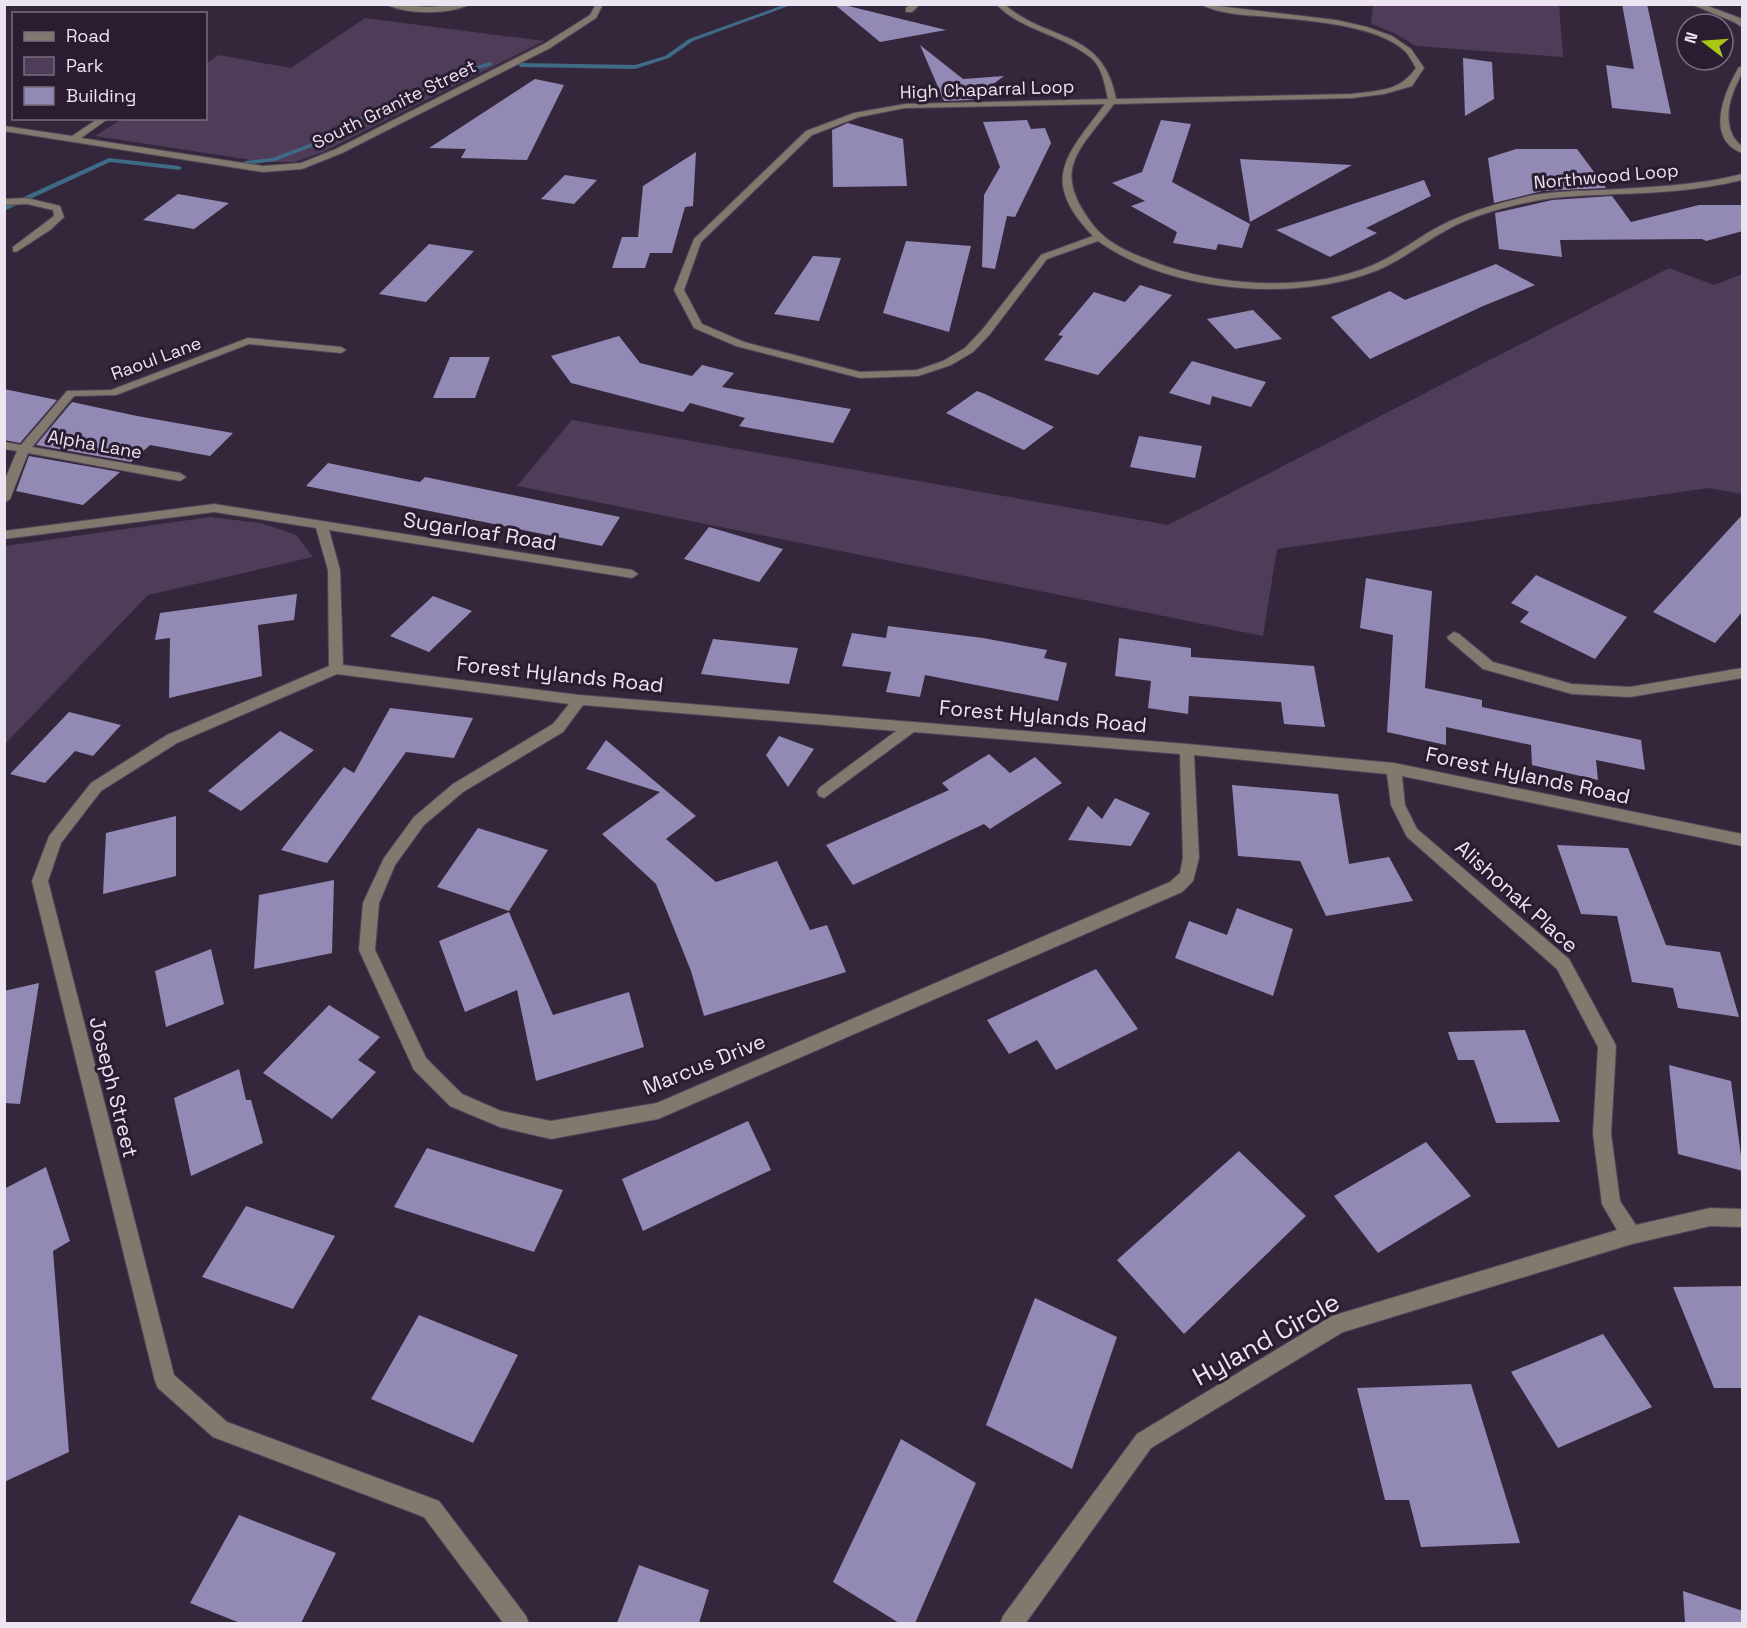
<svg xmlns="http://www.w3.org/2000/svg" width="1747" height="1628" font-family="'Space Grotesk',sans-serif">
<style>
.green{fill:#4e3c58}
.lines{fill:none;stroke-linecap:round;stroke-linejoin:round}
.stream{fill:#3f6b86;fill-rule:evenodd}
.building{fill:#9289b4}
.minor-casing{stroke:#524559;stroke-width:2}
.minor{fill:#81786e;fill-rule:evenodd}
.labels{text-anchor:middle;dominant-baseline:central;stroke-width:6;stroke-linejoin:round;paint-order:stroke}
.far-street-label{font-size:18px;fill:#ede4f2;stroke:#2a1d31}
.street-label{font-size:21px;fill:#ede4f2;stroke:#2a1d31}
.near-street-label{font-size:26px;fill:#ede4f2;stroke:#2a1d31}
</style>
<rect width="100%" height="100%" fill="#34273c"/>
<g class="green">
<polygon points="1373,5 1559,5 1563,57 1416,46 1394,33 1371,24"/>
<polygon points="365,18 544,41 323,152 294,162 264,162 95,136 122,119 206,118 206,64 218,55 291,68"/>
<polygon points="1669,268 1714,285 1742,274 1742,494 1709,488 1277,549 1263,636 517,486 572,420 1168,525"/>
<polygon points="210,517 261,523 296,535 313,557 148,595 5,744 5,546"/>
</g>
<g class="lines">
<g class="stream">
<polygon points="786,4 794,4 693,41 669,58 635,69 521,67 518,65 521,63 635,65 665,56 689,39"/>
<polygon points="490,62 493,64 492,65 462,74 360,121 327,141 275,161 245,165 242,163 245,161 272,158 323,139 356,119 458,72"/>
<polygon points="109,158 179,166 182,168 179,170 110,162 4,211 4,206"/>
</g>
</g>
<g class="building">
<polygon points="834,4 840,4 946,30 880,42"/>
<polygon points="1622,4 1647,4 1671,114 1612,108 1606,65 1634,69"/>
<polygon points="920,45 963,79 1004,76 972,100 944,101"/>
<polygon points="1463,58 1492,62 1494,99 1465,116"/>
<polygon points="535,79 564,85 527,160 461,158 466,149 429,148"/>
<polygon points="1027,120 1031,129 1045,128 1051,143 1015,217 1007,216 995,269 982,267 984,195 1000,167 983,122"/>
<polygon points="1161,120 1191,124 1172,182 1250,224 1242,248 1218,244 1216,250 1173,243 1177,232 1131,206 1145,201 1112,183 1142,172"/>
<polygon points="848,123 903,139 907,186 833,187 832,130"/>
<polygon points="1516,149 1577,149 1606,188 1542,191 1494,203 1488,158"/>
<polygon points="696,152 693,206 685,207 672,253 650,253 645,268 612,268 622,237 638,237 643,186"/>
<polygon points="1240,159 1352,165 1250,222"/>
<polygon points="565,175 597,180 574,204 541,199"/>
<polygon points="1424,180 1431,196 1366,228 1377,233 1330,257 1276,230"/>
<polygon points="178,194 229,203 194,229 143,220"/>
<polygon points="1612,196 1631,222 1699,205 1743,205 1743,231 1706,241 1702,239 1560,240 1562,257 1499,249 1495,213 1552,200"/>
<polygon points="906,241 971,246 949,332 883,313"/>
<polygon points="429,244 474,251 426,302 379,294"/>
<polygon points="813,256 841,258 819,321 774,314"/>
<polygon points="1496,264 1535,285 1483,306 1370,359 1331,317 1390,291 1405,300"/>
<polygon points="1140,285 1172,295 1098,375 1044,360 1063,336 1058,335 1094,292 1125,302"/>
<polygon points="1253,310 1282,339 1235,349 1207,319"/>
<polygon points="619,336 640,363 692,376 702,365 734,373 722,387 851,409 833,443 739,426 745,418 690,403 683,412 571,383 551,356"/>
<polygon points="450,357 490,357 475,398 433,398"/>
<polygon points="1192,361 1266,382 1251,407 1212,396 1210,405 1169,393"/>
<polygon points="4,389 57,400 20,443 4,440"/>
<polygon points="977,391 985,394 1054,427 1024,450 946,413"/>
<polygon points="72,402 137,416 233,433 210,456 150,445 131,462 36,445"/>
<polygon points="1139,436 1202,446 1195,478 1130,467"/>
<polygon points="29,456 120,472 83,505 16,491"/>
<polygon points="328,463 420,482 425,477 620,517 602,546 306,486"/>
<polygon points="1743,514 1743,611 1715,643 1653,612"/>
<polygon points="709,527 783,549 759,582 684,559"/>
<polygon points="1536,575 1627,617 1595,659 1520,622 1529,612 1511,603"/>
<polygon points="1366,578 1432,591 1425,688 1482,700 1482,707 1641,740 1645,770 1596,760 1598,780 1532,765 1531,745 1446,727 1446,745 1387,732 1393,635 1360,628"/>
<polygon points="297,594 294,620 258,625 262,676 169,698 170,638 155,640 160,613"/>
<polygon points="433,596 472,611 429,652 390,636"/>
<polygon points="888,626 983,638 1047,650 1044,658 1067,663 1058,701 925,675 920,697 886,692 891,672 842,666 852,633 886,638"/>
<polygon points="1119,638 1191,648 1191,657 1314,666 1325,727 1284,724 1281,702 1189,696 1188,714 1148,708 1151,681 1115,676"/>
<polygon points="713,639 798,648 789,684 701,674"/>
<polygon points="390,708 473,718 454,758 406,752 327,863 281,850 344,767 354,773"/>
<polygon points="69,712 121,725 93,756 75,751 45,783 10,774"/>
<polygon points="280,731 314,750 241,811 208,791"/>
<polygon points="779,736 814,749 788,787 766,755"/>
<polygon points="606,740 696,816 666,839 716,882 777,861 810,930 827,925 846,972 704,1016 691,971 656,884 602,834 660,792 586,769"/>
<polygon points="989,754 1010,773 1035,757 1062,783 990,829 984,824 853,885 826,845 949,790 942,783"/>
<polygon points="1232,785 1338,794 1349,864 1389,857 1413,901 1326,916 1300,861 1238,856"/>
<polygon points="1115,798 1150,813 1131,846 1068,840 1088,806 1102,819"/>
<polygon points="176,816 176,876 103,894 106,833"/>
<polygon points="478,828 548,850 509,911 437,887"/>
<polygon points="1557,845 1628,848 1666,945 1720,952 1739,1017 1678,1008 1673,988 1632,982 1617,916 1581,914"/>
<polygon points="334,880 332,953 254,969 259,895"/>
<polygon points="1237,908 1293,929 1273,996 1175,958 1189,921 1227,935"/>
<polygon points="509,912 553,1015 629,992 644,1047 536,1081 517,990 465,1012 439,941"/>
<polygon points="211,949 224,1004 166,1027 155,971"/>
<polygon points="1096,969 1138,1029 1056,1070 1037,1040 1009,1054 987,1020"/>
<polygon points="39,983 20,1104 4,1103 4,991"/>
<polygon points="329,1005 380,1037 358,1060 376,1072 332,1119 263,1073"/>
<polygon points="1525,1030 1560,1122 1496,1123 1474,1060 1458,1060 1448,1032"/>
<polygon points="1669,1065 1731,1081 1743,1171 1678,1154"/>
<polygon points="239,1069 246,1100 251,1100 263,1143 191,1176 174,1098"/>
<polygon points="748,1121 771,1170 643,1231 622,1179"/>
<polygon points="1426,1142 1471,1196 1378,1253 1334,1196"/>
<polygon points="427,1148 563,1190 534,1252 394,1207"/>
<polygon points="1239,1151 1306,1216 1184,1334 1117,1260"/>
<polygon points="46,1167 70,1241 53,1251 69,1452 4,1482 4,1189"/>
<polygon points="246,1206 335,1236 293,1309 202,1277"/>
<polygon points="1743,1286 1743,1388 1714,1388 1673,1287"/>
<polygon points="1035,1298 1117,1337 1072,1469 986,1425"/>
<polygon points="419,1315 518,1355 473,1443 371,1399"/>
<polygon points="1603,1334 1652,1407 1558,1448 1511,1372"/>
<polygon points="1471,1384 1520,1543 1421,1547 1409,1500 1385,1500 1357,1388"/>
<polygon points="901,1439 976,1483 915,1623 899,1623 833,1582"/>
<polygon points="239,1515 336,1553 301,1623 240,1623 190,1603"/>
<polygon points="639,1565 709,1590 699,1623 617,1623"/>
<polygon points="1683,1591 1743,1611 1743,1623 1685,1623"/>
</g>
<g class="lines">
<defs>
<g id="minor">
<path d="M385,4L428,7L471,4C448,15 408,15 385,4Z"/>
<polygon points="596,4 603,4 596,18 550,48 342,153 302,169 263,172 4,131 4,126 72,136 99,118 109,118 81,138 263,166 301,163 336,149 544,44 590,15"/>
<polygon points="912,4 920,4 912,12 906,12 906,8"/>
<path d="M996,4H1004C1048,43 1103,28 1116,99L1352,94C1380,90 1399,92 1416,68C1413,63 1410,57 1406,52C1377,23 1298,20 1259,16C1240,15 1217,13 1200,4L1336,20L1367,27L1392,36L1411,49L1424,68L1412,86L1384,94L1352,98L1114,104C1079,151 1050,169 1093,225C1111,248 1141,257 1168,267C1228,287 1314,291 1373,265C1397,255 1417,238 1440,226C1469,211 1502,202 1534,195C1557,191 1579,191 1602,190C1649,187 1696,186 1742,174V180C1701,190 1659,193 1616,194C1588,196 1559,195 1530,202C1501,208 1471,216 1445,231C1422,243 1402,260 1378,270C1296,303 1171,293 1098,241L1047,259L990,334L973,352L951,365L918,376L860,378L736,346L694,328L674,290L694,239L806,131L854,113L905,104L1108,99C1105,85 1102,66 1090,57C1061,34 1022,31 996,4ZM1105,104C1066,156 1039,180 1093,236L1041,255L982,330L965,348L943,361L917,370L860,372L744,342L702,324L684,290L701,242L812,135L859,117L905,108Z"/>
<polygon points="1691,4 1702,4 1740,18 1742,21 1742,27 1734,22"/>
<path d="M1739,67H1742C1742,78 1736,83 1733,93C1726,111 1726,135 1742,146V153C1704,138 1725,91 1739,67Z"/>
<polygon points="27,198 60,206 64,217 50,230 16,252 13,251 13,247 54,216 53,210 27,204 4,205 4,199"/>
<polygon points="248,338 341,347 346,350 341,353 249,344 116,395 74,396 32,447 180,473 186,477 180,481 28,453 10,499 4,503 4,482 17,451 4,449 4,442 21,445 67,391 111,390"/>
<path d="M214,504L632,570L638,574L632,578L329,530L340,570L343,665L579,695L1187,744L1394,763L1742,834V846L1402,776L1405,805L1417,829L1569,959L1613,1040L1616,1046L1611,1134L1620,1201L1636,1225L1710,1208L1742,1209V1227L1710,1226L1632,1244L1343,1332L1151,1448L1025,1624H1000L1003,1616L1137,1434L1332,1316L1617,1230L1602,1204L1593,1134L1598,1047L1557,969L1407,837L1391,805L1387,774L1194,755L1199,858L1193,881L1182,892L658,1119L551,1139L500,1127L450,1106L414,1070L359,950L363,903L384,858L414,817L453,784L553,724L569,704L337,674L177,743L101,791L61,843L48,881L174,1375L227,1422L439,1501L526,1616L529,1624H504L424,1517L213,1437L158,1388L155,1381L32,881L49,836L91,783L167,735L329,666L328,570L316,528L214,512L4,539V531ZM583,705L896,731L819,788L817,792L819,796L824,798L914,732L1180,754L1183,858L1180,873L1170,882L657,1103L551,1121L501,1111L462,1094L426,1058L375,950L379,903L395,865L424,825L463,792L563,732Z"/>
<polygon points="1454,632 1459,634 1493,662 1572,684 1630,687 1742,668 1742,678 1630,697 1572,694 1483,669 1449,640 1447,637"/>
</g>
</defs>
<use href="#minor" class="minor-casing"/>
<use href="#minor" class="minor"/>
</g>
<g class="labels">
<g class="far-street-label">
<text transform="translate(987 89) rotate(-2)">High Chaparral Loop</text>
<text transform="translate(394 104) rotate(-26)">South Granite Street</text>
<text transform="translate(1606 176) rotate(-5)">Northwood Loop</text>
<text transform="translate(156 358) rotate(-20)">Raoul Lane</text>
<text transform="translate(95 444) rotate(10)">Alpha Lane</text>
</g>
<g class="street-label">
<text transform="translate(480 531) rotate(9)">Sugarloaf Road</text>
<text transform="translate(560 674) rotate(6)">Forest Hylands Road</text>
<text transform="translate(1043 716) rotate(5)">Forest Hylands Road</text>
<text transform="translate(1528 775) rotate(12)">Forest Hylands Road</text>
<text transform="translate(1517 896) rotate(42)">Alishonak Place</text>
<text transform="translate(704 1064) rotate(-22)">Marcus Drive</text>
<text transform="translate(114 1087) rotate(76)">Joseph Street</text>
</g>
<g class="near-street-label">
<text transform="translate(1266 1339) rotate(-29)">Hyland Circle</text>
</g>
</g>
<rect width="1747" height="1628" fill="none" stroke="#ede4f2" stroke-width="12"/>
<rect x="12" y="12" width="195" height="108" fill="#2a1d31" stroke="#786d7e" stroke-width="1.5"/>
<rect x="24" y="32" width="30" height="9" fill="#81786e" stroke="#786d7e" stroke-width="1.5"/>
<text x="66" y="42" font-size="18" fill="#ede4f2">Road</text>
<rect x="24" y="57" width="30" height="18" fill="#4e3c58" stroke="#786d7e" stroke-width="1.5"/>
<text x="66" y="72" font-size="18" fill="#ede4f2">Park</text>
<rect x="24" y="87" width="30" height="18" fill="#9289b4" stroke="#786d7e" stroke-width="1.5"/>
<text x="66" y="102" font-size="18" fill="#ede4f2">Building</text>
<g transform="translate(1705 42) rotate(287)"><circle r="28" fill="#2a1d31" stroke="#786d7e" stroke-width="1.5"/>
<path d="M0-4.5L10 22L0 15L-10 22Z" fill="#abc615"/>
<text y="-9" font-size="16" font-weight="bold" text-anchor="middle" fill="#ede4f2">N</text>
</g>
</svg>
